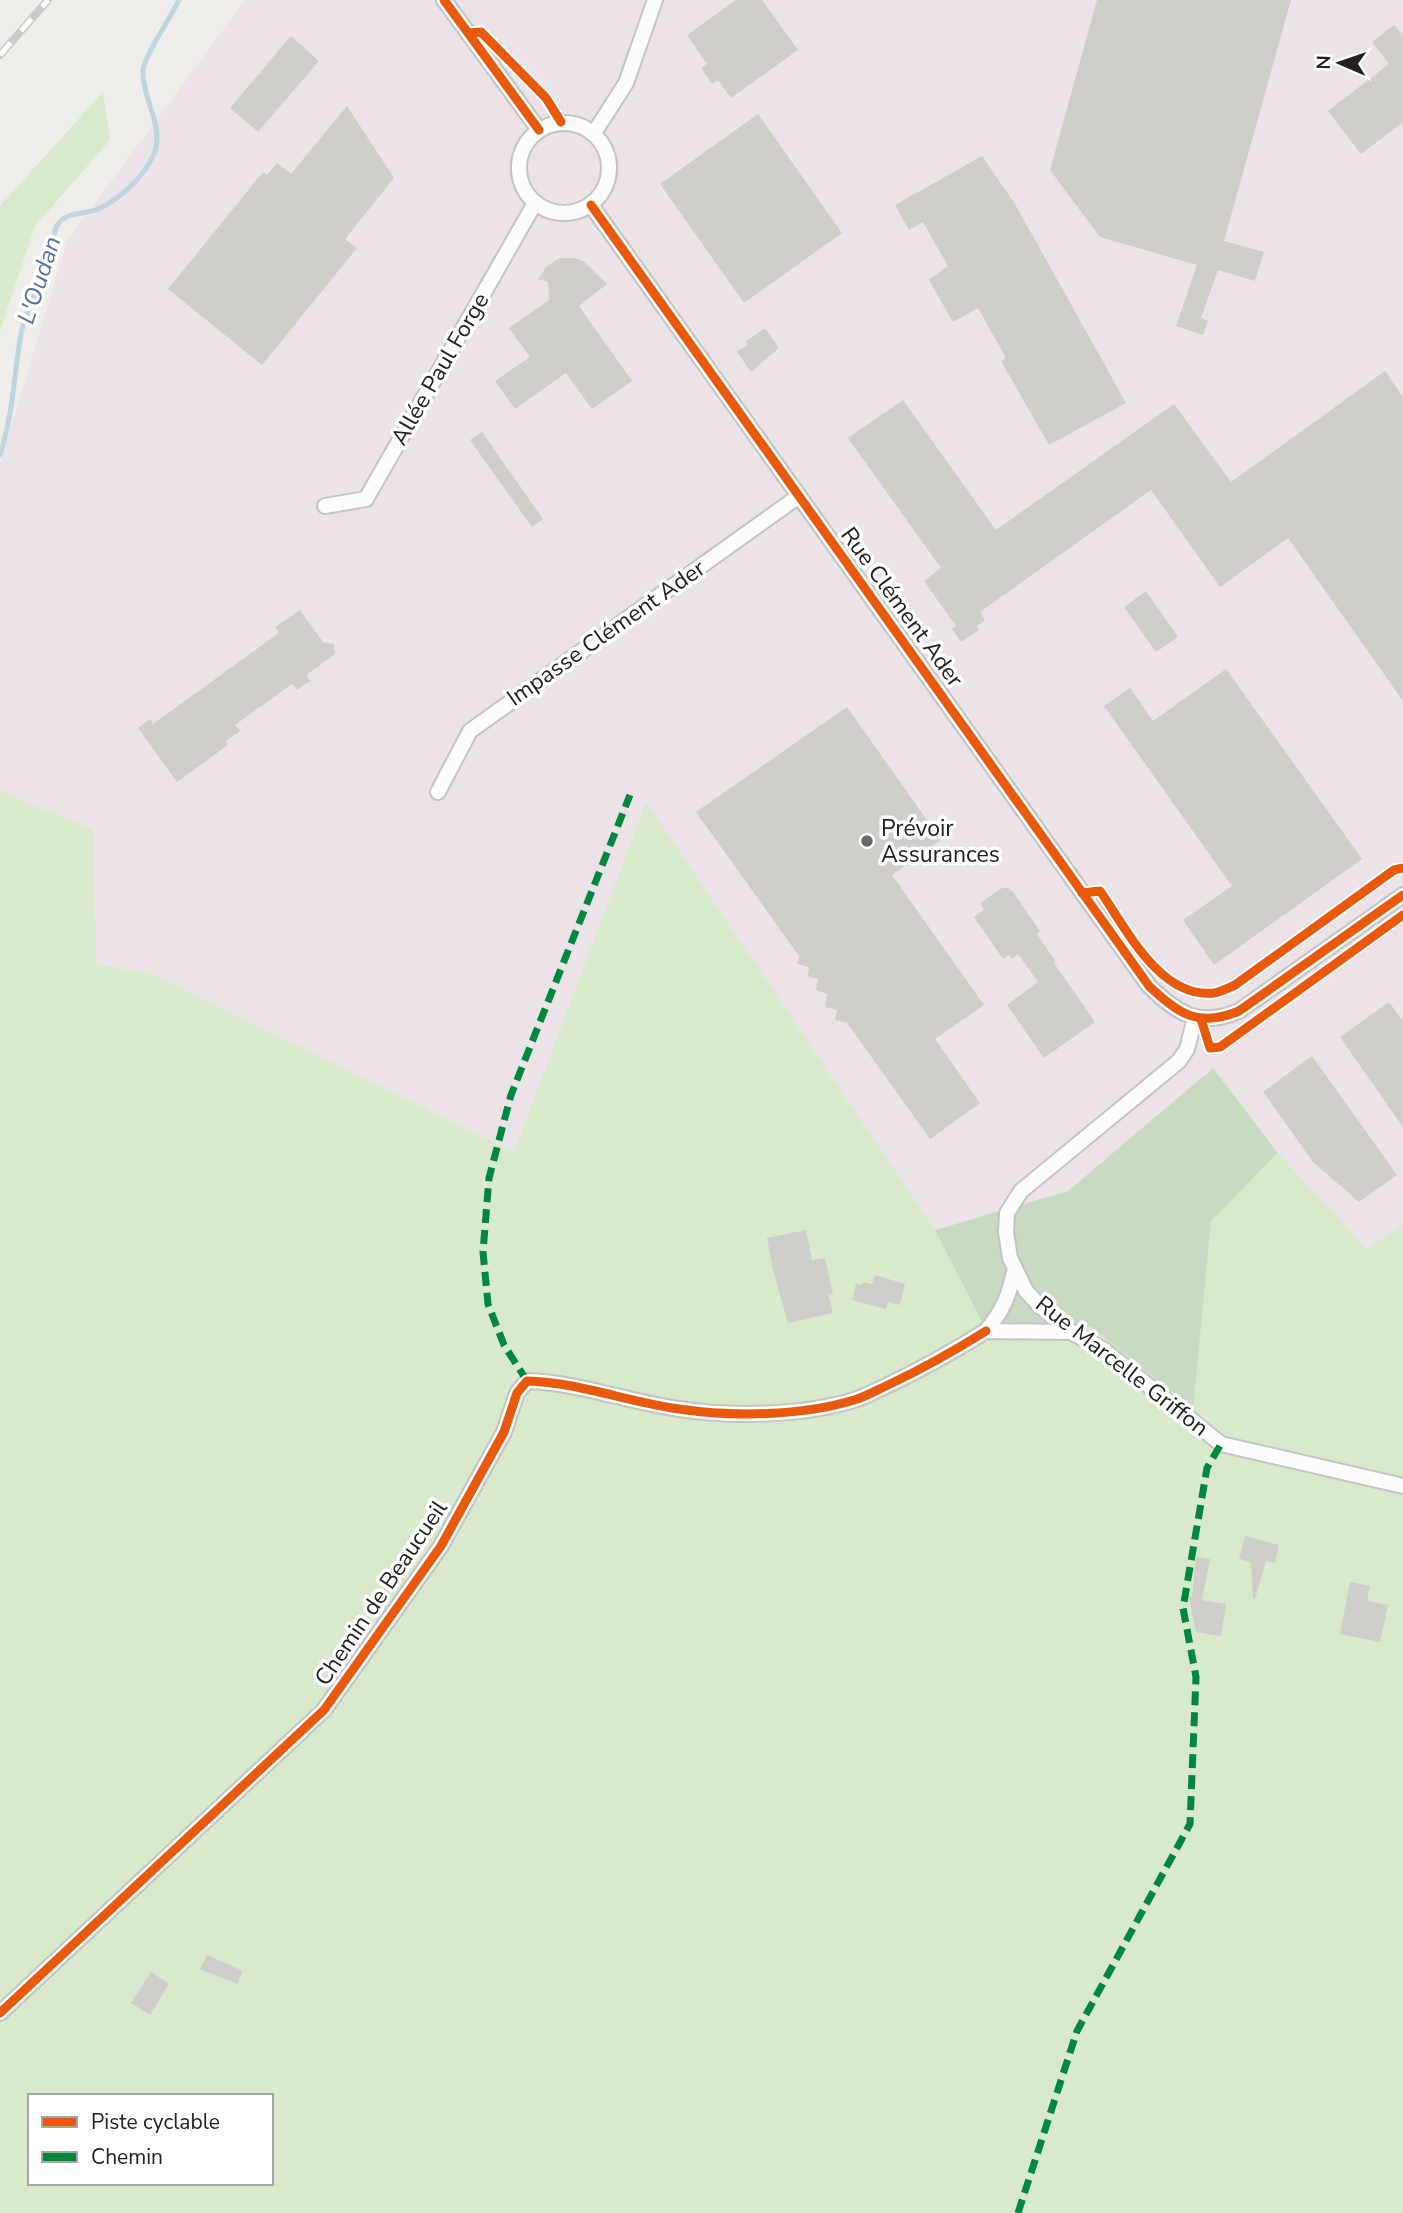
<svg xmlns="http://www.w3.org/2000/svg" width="1403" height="2213" font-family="'Nunito Sans',sans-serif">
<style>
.industrial{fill:#ebe3e7}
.grass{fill:#d9e9cc;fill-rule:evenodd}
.forest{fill:#c9dac2}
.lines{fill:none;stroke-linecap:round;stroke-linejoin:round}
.stream{stroke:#c0d6de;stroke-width:5}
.building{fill:#cfcecb}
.minor-casing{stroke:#c4c4c2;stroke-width:18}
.minor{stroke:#fcfcfc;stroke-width:14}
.rail-casing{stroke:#cbcbcb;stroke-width:8}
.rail{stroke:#fff;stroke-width:5;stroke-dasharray:16;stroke-linecap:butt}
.quiet{stroke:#00873e;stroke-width:7;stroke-dasharray:14 7;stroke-linecap:butt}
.cycleway-casing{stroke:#fff;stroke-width:13}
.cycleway{stroke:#e8590c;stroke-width:9}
.poi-dot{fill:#696867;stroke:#fff;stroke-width:2.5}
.labels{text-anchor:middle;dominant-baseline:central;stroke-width:7;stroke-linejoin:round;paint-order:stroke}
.street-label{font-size:23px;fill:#212121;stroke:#fff}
.poi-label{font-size:23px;fill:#212121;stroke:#fff;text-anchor:start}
.water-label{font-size:24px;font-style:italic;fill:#5274a0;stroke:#fff}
</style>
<rect width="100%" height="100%" fill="#eeedea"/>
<polygon class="industrial" points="245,0 1403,0 1403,1225 1366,1250 1278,1153 1213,1068 1068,1191 935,1230 646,803 514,1152 152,974 96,964 92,829 0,791 0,464 67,241"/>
<g class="grass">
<polygon points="103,92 110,140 35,226 0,331 0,206"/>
<path d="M0,791L93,829L96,964L152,974L514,1152L646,802L935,1230L980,1320L1091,1327L1192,1408L1211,1221L1278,1153L1366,1249L1403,1225V2213H0ZM30,2096H271V2183H30Z"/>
</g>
<polygon class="forest" points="1213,1068 1278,1153 1211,1221 1193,1409 1091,1327 981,1321 935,1230 1068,1191"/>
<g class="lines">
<path class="stream" d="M0,455C13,415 14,375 21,334C26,307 41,285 49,259C53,249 52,237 56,228C63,211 84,215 98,209C120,199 144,177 154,154C165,126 142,99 143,71C143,58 172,15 179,0"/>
</g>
<g class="building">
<polygon points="736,0 762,0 798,50 731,98 718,80 712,84 701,68 707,64 687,35"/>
<polygon points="1097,0 1291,0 1224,241 1264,252 1255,281 1218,270 1201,318 1208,321 1203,335 1176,326 1197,265 1100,237 1050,170"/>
<polygon points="1394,25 1403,36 1403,122 1361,154 1328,111 1389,64 1372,42"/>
<polygon points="291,36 319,61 258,132 230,108"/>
<polygon points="347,106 394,178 345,239 357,248 262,365 168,289 263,172 267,175 277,163 291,174"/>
<polygon points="758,114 842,233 744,303 660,184"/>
<polygon points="982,156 1015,204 1126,403 1049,445 1001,361 1006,358 978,308 953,322 929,280 948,266 923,222 909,230 895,205"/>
<polygon points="560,258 575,258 585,262 607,284 579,306 632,381 592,409 566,373 515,409 495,381 530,357 509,328 549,300 548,282 538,279 547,266"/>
<polygon points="765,328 779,348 751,372 737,352 748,344 746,341"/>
<polygon points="1385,371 1403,397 1403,701 1288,538 1220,587 1151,490 980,612 985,620 977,626 979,630 961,642 952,629 956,626 924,581 941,568 848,438 903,400 996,530 1174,404 1231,482"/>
<polygon points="482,432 543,519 532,527 470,440"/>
<polygon points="1146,591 1178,637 1156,652 1124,607"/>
<polygon points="300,610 323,642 334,644 335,654 306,675 310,681 297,690 292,684 235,725 240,731 226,741 228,745 177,782 138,728 150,719 153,724 279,633 275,627"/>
<polygon points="1226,669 1362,859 1214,965 1183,920 1232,886 1104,706 1130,688 1153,721"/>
<polygon points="847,707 941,840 892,875 984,1005 935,1039 980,1103 930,1139 847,1023 835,1020 837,1010 825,1007 827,994 816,990 818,979 808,976 809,967 797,964 799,956 696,812"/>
<polygon points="1002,888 1008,888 1013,892 1040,931 1037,934 1056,962 1054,963 1095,1022 1044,1058 1007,1005 1038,982 1018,954 1012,959 1009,955 1003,959 974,917 984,910 980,903"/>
<polygon points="1389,1002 1403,1021 1403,1127 1340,1037"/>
<polygon points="1312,1056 1397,1175 1359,1202 1313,1162 1263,1092"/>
<polygon points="806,1230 812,1260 825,1258 833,1295 828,1294 833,1313 788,1323 773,1270 767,1238"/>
<polygon points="875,1275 905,1284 900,1305 888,1302 886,1309 852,1300 856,1284 862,1285 863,1282 872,1284"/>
<polygon points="1245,1536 1279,1545 1275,1563 1266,1561 1255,1599 1253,1599 1251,1562 1239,1559"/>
<polygon points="1196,1557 1210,1559 1202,1600 1226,1604 1221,1636 1196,1632 1189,1597 1192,1597"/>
<polygon points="1350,1582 1370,1586 1367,1601 1388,1605 1380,1642 1340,1634"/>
<polygon points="207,1955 243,1971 237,1984 200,1969"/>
<polygon points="151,1972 169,1984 150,2015 131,2003"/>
</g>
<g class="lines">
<defs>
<g id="minor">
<polyline points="444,0 539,130"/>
<circle cx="564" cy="168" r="45"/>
<polyline points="594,133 626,83 655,0"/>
<path d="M591,205L1149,986C1178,1014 1199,1028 1239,1011L1403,895"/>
<polyline points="325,506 366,499 535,203"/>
<polyline points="438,792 470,731 799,496"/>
<polyline points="1195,1018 1187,1049 1179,1061 1021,1191 1007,1213 1006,1232 1010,1258 1026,1291 1039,1305 1071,1332 1104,1350 1221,1444 1403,1486"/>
<path d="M1015,1268C1009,1295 1004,1309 986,1331L1071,1332"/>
<path d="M0,2013L324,1710L441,1546L504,1432L517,1393L527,1381C577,1382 628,1402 679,1409C732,1417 802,1416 854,1400C865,1397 877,1390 888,1385C922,1369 954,1351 986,1331"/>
</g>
</defs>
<use href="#minor" class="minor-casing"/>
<use href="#minor" class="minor"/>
<defs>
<polyline id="rail" points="0,55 48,0"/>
</defs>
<use href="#rail" class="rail-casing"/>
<use href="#rail" class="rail"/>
<g class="quiet">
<polyline points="527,1381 504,1345 488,1304 483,1252 489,1178 511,1095 630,795"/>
<polyline points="1018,2213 1077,2031 1190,1824 1196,1677 1183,1608 1207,1468 1221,1444"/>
</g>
<defs>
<g id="cycleway">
<polyline points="444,0 539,130"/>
<polyline points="469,33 481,32 546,98 561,122"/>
<path d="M591,205L1149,986C1178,1014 1199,1028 1239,1011L1403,895"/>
<path d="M1082,893L1100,891C1126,928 1160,999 1214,993C1221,992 1228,988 1235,985L1394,870L1403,868"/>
<polyline points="1201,1019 1210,1048 1220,1047 1403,915"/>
<path d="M0,2013L324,1710L441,1546L504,1432L517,1393L527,1381C577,1382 628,1402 679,1409C732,1417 802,1416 854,1400C865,1397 877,1390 888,1385C922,1369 954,1351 986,1331"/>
</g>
</defs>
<use href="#cycleway" class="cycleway-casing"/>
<use href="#cycleway" class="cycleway"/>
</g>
<circle class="poi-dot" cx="867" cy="841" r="7"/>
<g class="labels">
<g class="street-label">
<text transform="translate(440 369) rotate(-60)">Allée Paul Forge</text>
<text transform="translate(902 607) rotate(54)">Rue Clément Ader</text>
<text transform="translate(606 633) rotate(-35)">Impasse Clément Ader</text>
<text transform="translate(1122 1366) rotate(38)">Rue Marcelle Griffon</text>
<text transform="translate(381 1593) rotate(-56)">Chemin de Beaucueil</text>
</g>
<g class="poi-label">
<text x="881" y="828">Prévoir<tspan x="881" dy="26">Assurances</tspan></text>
</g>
<g class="water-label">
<text transform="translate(39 280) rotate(-72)">L'Oudan</text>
</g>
</g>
<rect x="28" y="2094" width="245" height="91" fill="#ffffff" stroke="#a6a6a6" stroke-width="2"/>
<rect x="42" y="2117" width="35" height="10" fill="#e8590c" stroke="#a6a6a6" stroke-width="2"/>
<text x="91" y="2129" font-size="21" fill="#212121">Piste cyclable</text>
<rect x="42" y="2152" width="35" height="10" fill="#00873e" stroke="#a6a6a6" stroke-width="2"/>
<text x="91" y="2164" font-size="21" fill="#212121">Chemin</text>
<g transform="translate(1340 63) rotate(272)" stroke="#ffffff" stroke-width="5" paint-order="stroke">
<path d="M0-5L12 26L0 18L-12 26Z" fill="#212121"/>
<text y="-10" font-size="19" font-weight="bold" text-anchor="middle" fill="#212121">N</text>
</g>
</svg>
